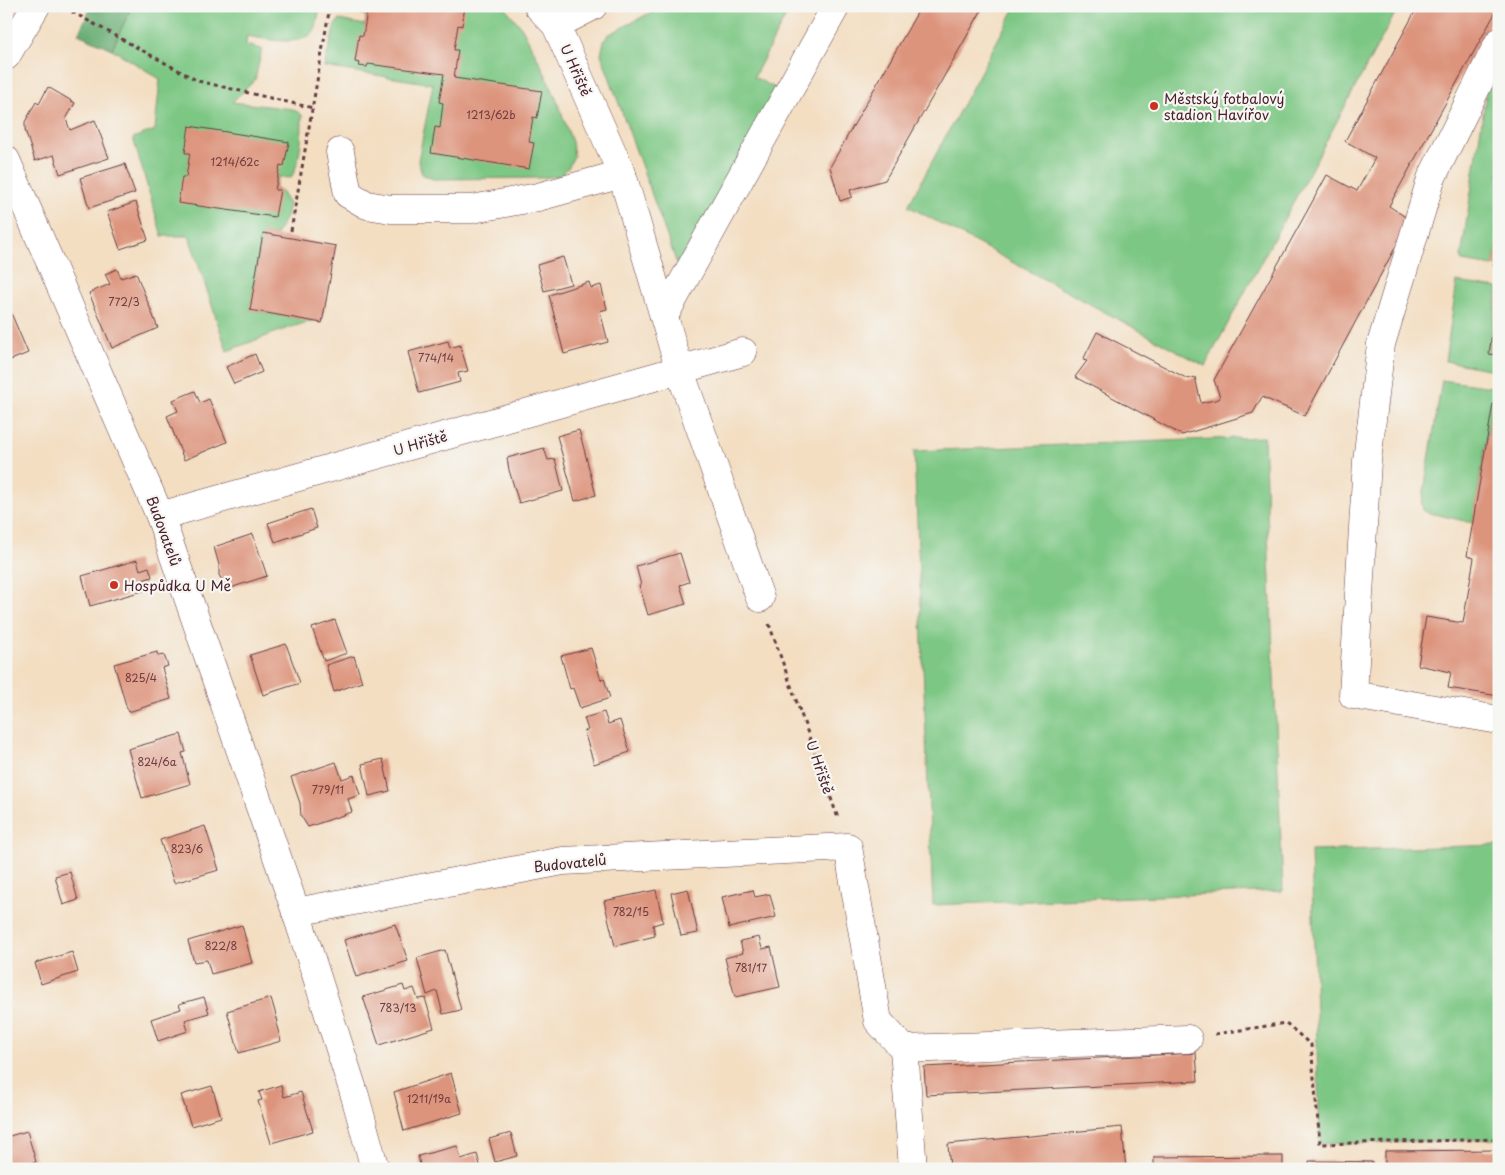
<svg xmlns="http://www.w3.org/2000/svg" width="1505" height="1175" font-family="'Playpen Sans',sans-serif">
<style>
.green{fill:#7dc784;stroke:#647358}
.forest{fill:#66ac72;stroke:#58664e}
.building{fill:#dd947d}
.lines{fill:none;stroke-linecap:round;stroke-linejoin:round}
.minor-casing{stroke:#633c42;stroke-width:29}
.path{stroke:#633c42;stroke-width:3;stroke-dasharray:4 4;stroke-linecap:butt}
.minor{stroke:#fff;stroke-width:28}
.poi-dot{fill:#c8321e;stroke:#f6f6f2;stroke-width:2}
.labels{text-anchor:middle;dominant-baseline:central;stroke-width:4.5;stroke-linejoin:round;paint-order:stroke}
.number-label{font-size:11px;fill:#6f3c40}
.street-label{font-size:14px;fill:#4a1f2b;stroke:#f6f6f2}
.poi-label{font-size:14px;fill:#4a1f2b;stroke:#f6f6f2;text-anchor:start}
</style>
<rect width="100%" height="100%" fill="#f6f6f2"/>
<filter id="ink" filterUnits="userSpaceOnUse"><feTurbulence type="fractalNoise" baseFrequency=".02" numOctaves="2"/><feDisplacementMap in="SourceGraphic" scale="10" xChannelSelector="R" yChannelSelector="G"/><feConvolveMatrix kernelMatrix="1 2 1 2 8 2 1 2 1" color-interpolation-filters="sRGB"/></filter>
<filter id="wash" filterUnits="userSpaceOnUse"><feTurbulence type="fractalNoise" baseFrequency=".0096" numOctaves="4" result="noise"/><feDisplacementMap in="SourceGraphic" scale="20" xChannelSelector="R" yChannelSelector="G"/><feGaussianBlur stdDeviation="1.12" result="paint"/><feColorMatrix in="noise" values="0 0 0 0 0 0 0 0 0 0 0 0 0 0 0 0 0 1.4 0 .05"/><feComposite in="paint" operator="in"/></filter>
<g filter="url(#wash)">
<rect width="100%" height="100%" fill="#f3dec2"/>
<g class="green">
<path d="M132,6H320C318,13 318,24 315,30C304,48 265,39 247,36L246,45L262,49L255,80L232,102L293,109L302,115C302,135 301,161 291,178L278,177L275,189L280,190L289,204L286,217L276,235L263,234L250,310L312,321L288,328L227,351L189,236H162L133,138L155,130L160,79L112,49Z"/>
<polygon points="344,6 504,6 522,28 541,65 556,98 572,142 574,156 568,168 559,176 539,178 433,179 422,174 418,161 433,84 324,67 335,25 339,20 365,25 366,16"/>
<polygon points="663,6 791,6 754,77 779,90 682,270 677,264 601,54 604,41 608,35"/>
<polygon points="1016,6 1399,6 1205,366 908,206"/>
<polygon points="1499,47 1499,240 1493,266 1462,261 1461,257 1489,75"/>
<polygon points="1457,282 1498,288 1489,353 1499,355 1499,371 1445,361"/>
<polygon points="1442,380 1499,388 1499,405 1492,404 1473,523 1426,512 1423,510 1422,503"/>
<polygon points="1264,437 1283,891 933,905 914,451"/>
<polygon points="1499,845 1499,1139 1320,1144 1311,851"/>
</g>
<polygon class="forest" points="92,6 132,6 112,49 78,34"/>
<g id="blocks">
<g class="building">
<polygon points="364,6 465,6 462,26 458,25 454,50 458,50 454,78 542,91 537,118 533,117 529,142 534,143 529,169 431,153 435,127 440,128 443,103 439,102 444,74 368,64 367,67 359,66 360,63 355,62 359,35 363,36 367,11 363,11"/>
<polygon points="921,6 984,6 885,180 850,190 852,197 840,201 830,167"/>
<polygon points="1418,6 1499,6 1389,206 1410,220 1305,416 1262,397 1253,413 1182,435 1075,377 1087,361 1083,360 1097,332 1188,379 1195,377 1201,403 1219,399 1220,397 1214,380 1327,175 1357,191 1375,158 1345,141"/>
<polygon points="48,87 75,103 66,119 70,130 95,120 109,158 60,174 54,155 35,161 25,130 25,122 36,102 39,104"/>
<polygon points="189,126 289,142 284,166 280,165 275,190 280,190 275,217 178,203 182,177 186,177 190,153 185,153"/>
<polygon points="125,164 135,193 89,208 80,178"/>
<polygon points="136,202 148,240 120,249 107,212"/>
<polygon points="263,233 336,246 322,323 250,310"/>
<polygon points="1498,244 1499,244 1499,267 1493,266"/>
<polygon points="563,257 571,284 544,291 537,265"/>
<polygon points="117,269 121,278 136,273 158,328 112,348 89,293 110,284 105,274"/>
<polygon points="589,282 591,288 601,285 607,309 600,311 608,342 564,354 549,295"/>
<polygon points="1498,293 1499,293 1499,355 1489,354"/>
<polygon points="6,301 28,353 6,362"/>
<polygon points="448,341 450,348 460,345 468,371 458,373 460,382 419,393 408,352"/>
<polygon points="255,354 262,372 234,384 226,367"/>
<polygon points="195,391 200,403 209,399 227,442 184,460 167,416 178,411 173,400"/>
<polygon points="1493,404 1499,405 1499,696 1448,688 1451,672 1418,665 1426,617 1463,623 1474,558 1467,556"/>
<polygon points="579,430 596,495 575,501 557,436"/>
<polygon points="544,448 548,460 555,459 563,491 519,503 509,470 507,458"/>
<polygon points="311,509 317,528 275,542 268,523"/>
<polygon points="253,534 267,576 227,589 219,575 219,565 214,547"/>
<polygon points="680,553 689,582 680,585 686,604 648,615 639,585 641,585 636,566"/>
<polygon points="137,560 140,570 149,567 152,577 143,580 146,590 90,606 82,576"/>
<polygon points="335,620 347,653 324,661 312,628"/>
<polygon points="286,644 300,683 263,695 250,655"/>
<polygon points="591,648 601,680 604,678 610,698 580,708 573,688 570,689 561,656"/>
<polygon points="157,652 158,656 164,655 168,666 162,668 171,699 128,712 114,664"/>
<polygon points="354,656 362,682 334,692 326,665"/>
<polygon points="604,712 608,724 620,720 630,752 594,764 584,731 588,730 584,718"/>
<polygon points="181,734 186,752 182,753 190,784 142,798 128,749"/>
<polygon points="383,759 390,791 369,796 362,764"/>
<polygon points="336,762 342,779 354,775 360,795 348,799 352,812 308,827 301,816 300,803 291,777"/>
<polygon points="205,826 219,870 174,883 160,840"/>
<polygon points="70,872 78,900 63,905 55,876"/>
<polygon points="688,889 698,933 681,936 671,893"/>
<polygon points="656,890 663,922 653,925 655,936 615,946 604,901"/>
<polygon points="753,890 755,897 770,894 776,917 729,928 722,897"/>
<polygon points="395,924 408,961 356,977 344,940"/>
<polygon points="242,925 252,963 211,974 207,960 194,962 188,941"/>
<polygon points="759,937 762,949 771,947 780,987 735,997 725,958 743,953 740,941"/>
<polygon points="445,950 461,1010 443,1014 437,991 427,995 417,958"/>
<polygon points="72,952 78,972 41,984 35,963"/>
<polygon points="403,985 405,991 414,988 418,999 425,998 434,1028 379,1045 363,997"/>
<polygon points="204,997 209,1013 185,1020 188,1031 158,1041 151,1019 181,1009 179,1004"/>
<polygon points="271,998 278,1022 276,1023 281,1041 239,1053 227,1011"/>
<polygon points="1196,1053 1198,1081 926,1095 924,1067"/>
<polygon points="451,1073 462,1113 404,1131 394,1092"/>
<polygon points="281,1085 284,1097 301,1092 313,1131 271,1143 258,1101 262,1100 259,1092"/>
<polygon points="212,1086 221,1117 191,1126 181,1095"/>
<polygon points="1122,1127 1126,1169 950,1169 948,1144"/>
<polygon points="27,1131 36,1162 12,1169 6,1169 6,1137"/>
<polygon points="511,1133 517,1156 495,1162 489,1139"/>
<polygon points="457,1146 461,1159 477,1154 481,1169 421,1169 418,1156"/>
<polygon points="1499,1150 1499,1169 1385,1169 1385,1151"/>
<polygon points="1283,1156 1283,1169 1154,1169 1154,1157"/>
<polygon points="1309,1161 1372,1162 1372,1169 1309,1169"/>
</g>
</g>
</g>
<g filter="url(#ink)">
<use href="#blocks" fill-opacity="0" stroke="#633c42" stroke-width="1"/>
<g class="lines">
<defs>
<g id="minor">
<polyline points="538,6 556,25 622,174 680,371 760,598"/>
<polyline points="556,25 593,6"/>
<polyline points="1499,42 1431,179 1381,344 1367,461 1353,695 1499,720"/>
<polyline points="6,56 36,6"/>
<polyline points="340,152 348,194 367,205 391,209 472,209 538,197 622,174"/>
<polyline points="6,160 160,516 296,912 355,1096 375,1169"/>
<polyline points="664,316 836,6"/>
<polyline points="160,516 743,352"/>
<polyline points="296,912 563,861 848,847 878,1021 904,1049 913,1169"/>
<polyline points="904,1049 1188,1039"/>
</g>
</defs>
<use href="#minor" class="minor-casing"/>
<g class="path">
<polyline points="65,8 198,81 313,108"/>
<polyline points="291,231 330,6"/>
<polyline points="769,624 838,818"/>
<polyline points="1215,1034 1286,1023 1311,1045 1320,1144 1499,1139"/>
</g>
<use href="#minor" class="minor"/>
</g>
</g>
<g class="poi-dot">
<circle cx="1154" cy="106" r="5"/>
<circle cx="114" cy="585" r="5"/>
</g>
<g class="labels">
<g class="number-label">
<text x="491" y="114">1213/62b</text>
<text x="235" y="161">1214/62c</text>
<text x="124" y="301">772/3</text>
<text x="436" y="357">774/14</text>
<text x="141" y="677">825/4</text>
<text x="157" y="761">824/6a</text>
<text x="328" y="789">779/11</text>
<text x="187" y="848">823/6</text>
<text x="631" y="911">782/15</text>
<text x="221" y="945">822/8</text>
<text x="751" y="967">781/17</text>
<text x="398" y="1007">783/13</text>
<text x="429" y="1098">1211/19a</text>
</g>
<g class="street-label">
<text transform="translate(576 70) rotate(66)">U Hřiště</text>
<text transform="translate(420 443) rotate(-16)">U Hřiště</text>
<text transform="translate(164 531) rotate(70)">Budovatelů</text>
<text transform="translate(820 767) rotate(71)">U Hřiště</text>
<text transform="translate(570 863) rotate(-6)">Budovatelů</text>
</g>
<g class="poi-label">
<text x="1164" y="98">Městský fotbalový<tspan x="1164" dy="16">stadion Havířov</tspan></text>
<text x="124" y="585">Hospůdka U Mě</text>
</g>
</g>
<rect width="1505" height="1175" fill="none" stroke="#f6f6f2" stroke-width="25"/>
</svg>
